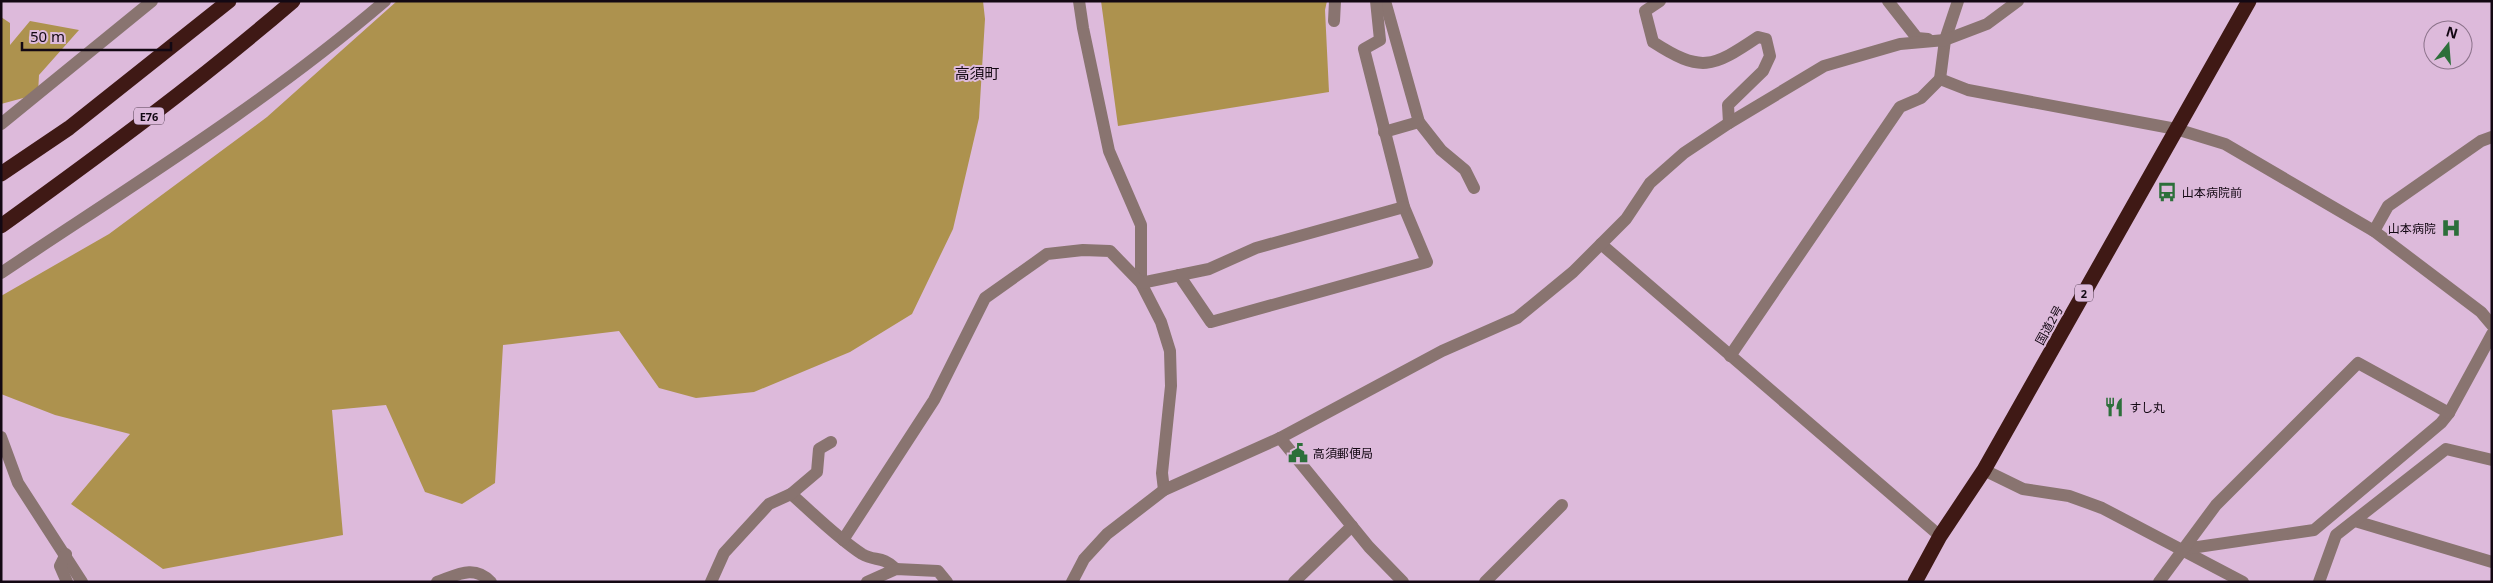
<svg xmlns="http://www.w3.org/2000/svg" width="2493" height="583" font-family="'Noto Sans','Noto Sans JP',sans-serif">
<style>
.green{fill:#ad924e}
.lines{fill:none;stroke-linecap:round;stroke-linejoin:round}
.minor{stroke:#897470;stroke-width:12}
.highway{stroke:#3f1915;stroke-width:15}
.labels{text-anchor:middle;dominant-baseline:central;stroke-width:4;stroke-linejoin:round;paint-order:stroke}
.shield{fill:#ddbadb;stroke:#503d4f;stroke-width:1}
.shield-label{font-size:11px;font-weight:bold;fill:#130813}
.poi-label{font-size:12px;fill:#130813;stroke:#ddbadb;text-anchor:start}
.street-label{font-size:12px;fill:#130813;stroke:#ddbadb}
.quarter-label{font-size:15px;fill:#130813;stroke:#ddbadb}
</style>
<rect width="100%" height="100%" fill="#ddbadb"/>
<g class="green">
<polygon points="397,1 983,1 985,19 979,118 953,229 912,314 850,352 754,392 696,398 659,388 619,331 503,345 495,483 462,504 425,492 386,405 332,410 343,535 163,569 71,504 130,434 55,415 1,394 1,296 109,234 267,117"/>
<polygon points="1101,1 1327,1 1325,10 1329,92 1118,126"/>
<polygon points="1,17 10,23 10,45 30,21 79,30 39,75 38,94 1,104"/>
</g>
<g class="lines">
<g class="minor">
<polyline points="1079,1 1083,28 1109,151 1141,225 1141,283 1161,322 1170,351 1171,386 1162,473 1164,490"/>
<polyline points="1385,1 1419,122 1441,150 1465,170 1474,188"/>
<path d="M1660,1L1645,11L1653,42C1701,73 1712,68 1758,37L1766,39L1770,56L1763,71L1728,105L1729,123"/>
<polyline points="1888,1 1917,38 1928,39"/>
<polyline points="1958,1 1945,40 1940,79 1968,90 2176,129 2225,144 2374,231 2481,312 2492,325"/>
<polyline points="1334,21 1335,1"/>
<polyline points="1,124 152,1"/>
<polyline points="1384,132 1419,122"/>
<polyline points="2374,231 2388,206 2481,141 2492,137"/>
<polyline points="1601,244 1940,536"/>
<path d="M1,273C131,186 266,103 385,1"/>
<polyline points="1179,275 1211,322 1427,262 1404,207 1364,49 1380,40 1376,1"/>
<polyline points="1730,356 1900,107 1921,98 1940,79"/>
<polyline points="1,437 18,483 82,582"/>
<polyline points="1280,438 1369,547 1403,582"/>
<polyline points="1984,470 2023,489 2069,496 2102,508 2243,582"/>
<path d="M791,494C814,514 836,537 862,554C875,562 882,555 896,569"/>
<polyline points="2355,521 2492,562"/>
<polyline points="843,540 934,400 985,298 1047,254 1083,250 1110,251 1141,283 1209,269 1256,248 1404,207"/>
<polyline points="2184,549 2314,530 2441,423 2449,413 2492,334"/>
<polyline points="66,554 60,566 67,582"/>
<path d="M437,582C457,575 474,564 491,582"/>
<polyline points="711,582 724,553 769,504 791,494 817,472 819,449 831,442"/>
<polyline points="867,582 896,569 938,571 947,582"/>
<polyline points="1072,582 1084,559 1107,534 1164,490 1280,438 1442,351 1517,318 1573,272 1626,219 1650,183 1684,153 1729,123 1824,66 1900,44 1945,40 1987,24 2018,1"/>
<polyline points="1294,582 1352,526"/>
<polyline points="1485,582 1562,505"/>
<polyline points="2159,582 2216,505 2358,363 2449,413"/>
<polyline points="2319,582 2336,535 2446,449 2492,460"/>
</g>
<g class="highway">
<polyline points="1,174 69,128 229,1"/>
<path d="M1,226C101,154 200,81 293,1"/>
<polyline points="1915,582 1940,536 1984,470 2249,1"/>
</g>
</g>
<defs>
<symbol id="bus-bare" viewBox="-9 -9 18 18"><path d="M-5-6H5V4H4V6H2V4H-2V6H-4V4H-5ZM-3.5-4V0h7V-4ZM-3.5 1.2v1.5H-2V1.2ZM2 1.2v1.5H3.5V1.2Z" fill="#2c6f3a" stroke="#ddbadb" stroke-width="2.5" paint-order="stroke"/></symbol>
<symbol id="hospital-bare" viewBox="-9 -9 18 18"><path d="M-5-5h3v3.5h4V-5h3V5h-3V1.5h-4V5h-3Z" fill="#2c6f3a" stroke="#ddbadb" stroke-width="2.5" paint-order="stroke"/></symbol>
<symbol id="restaurant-bare" viewBox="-9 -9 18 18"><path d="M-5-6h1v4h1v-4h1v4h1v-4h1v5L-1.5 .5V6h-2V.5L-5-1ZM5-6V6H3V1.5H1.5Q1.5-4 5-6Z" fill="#2c6f3a" stroke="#ddbadb" stroke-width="2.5" paint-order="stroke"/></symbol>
<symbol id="civic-bare" viewBox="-9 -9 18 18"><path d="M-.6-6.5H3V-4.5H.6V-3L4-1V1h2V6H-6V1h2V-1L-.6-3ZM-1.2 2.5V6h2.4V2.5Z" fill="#2c6f3a" stroke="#ddbadb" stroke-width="2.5" paint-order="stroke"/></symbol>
</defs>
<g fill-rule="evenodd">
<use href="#bus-bare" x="2153" y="178" width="28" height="28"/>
<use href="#hospital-bare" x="2437" y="214" width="28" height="28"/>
<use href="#restaurant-bare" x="2100" y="393" width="28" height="28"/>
<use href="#civic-bare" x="1284" y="439" width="28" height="28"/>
</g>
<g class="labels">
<g class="shield">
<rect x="134" y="107.5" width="30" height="17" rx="4"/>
<rect x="2075" y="284.5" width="18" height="17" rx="4"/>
</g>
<g class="shield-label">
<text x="149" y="116">E76</text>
<text x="2084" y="293">2</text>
</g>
<g class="poi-label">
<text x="2182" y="192">山本病院前</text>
<text x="2436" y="228" text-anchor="end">山本病院</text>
<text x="2129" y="407">すし丸</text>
<text x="1313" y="453">高須郵便局</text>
</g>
<g class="street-label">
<text transform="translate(2049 325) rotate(-61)">国道2号</text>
</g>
<g class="quarter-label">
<text x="977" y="73">高須町</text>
</g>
</g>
<rect width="2493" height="583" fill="none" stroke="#130813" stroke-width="5"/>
<g transform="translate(2448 45) rotate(17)"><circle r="24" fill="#ddbadb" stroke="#8c738b"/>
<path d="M0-4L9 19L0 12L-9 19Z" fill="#2c6f3a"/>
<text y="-8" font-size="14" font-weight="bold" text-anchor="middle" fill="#130813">N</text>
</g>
<path d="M22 42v8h149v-8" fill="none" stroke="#130813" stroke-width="2.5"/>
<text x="30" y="42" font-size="15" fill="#130813" stroke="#ddbadb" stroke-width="4" paint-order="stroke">50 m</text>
</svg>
